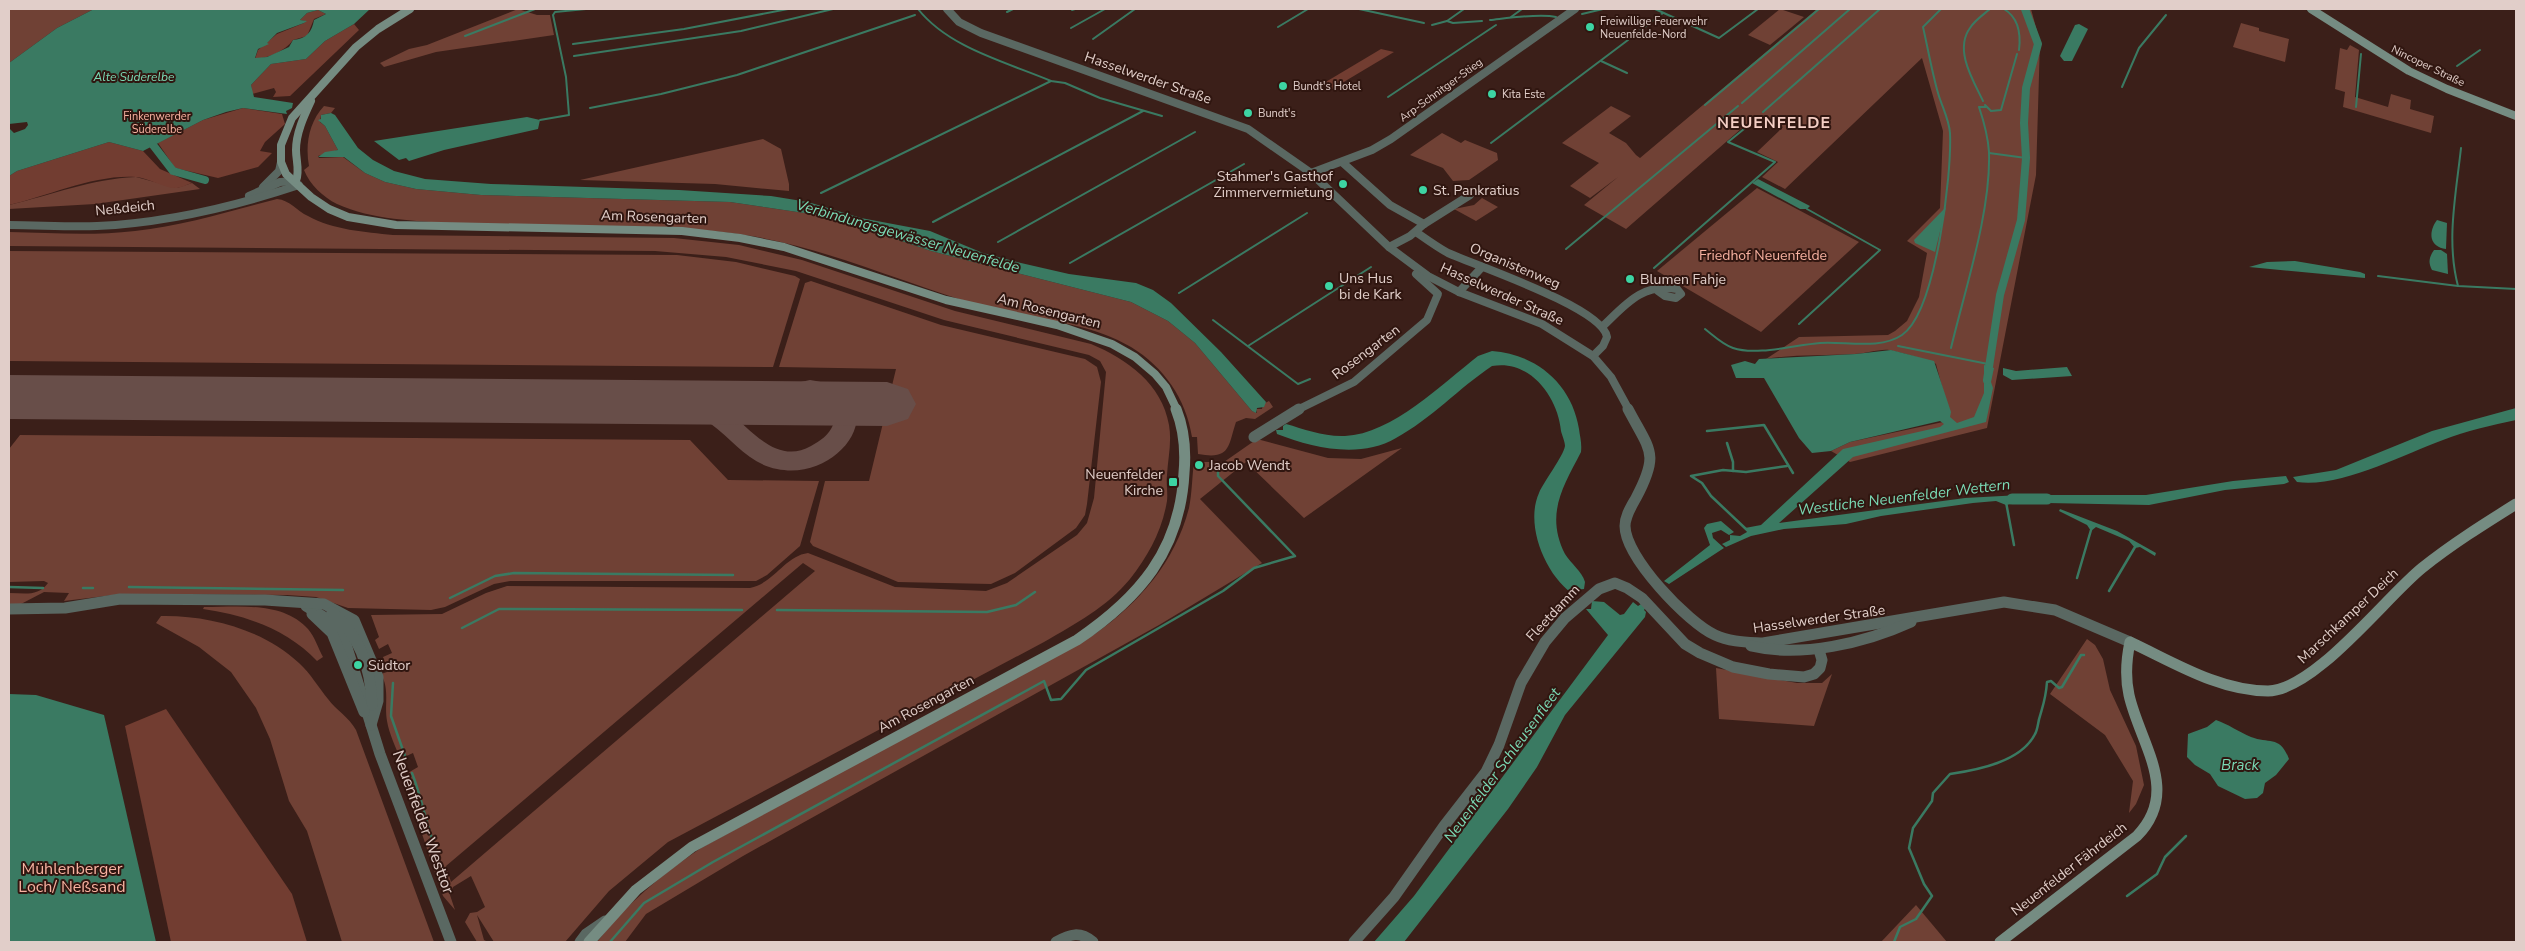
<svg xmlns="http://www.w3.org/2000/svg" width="2525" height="951" font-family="'Nunito Sans',sans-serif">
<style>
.green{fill:#704135;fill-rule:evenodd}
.forest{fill:#723d31}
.water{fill:#3a7a62;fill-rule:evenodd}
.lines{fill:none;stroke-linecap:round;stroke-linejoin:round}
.stream-far1{stroke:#3a7a62;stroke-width:2}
.stream{stroke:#3a7a62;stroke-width:2.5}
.canal-far1{stroke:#3a7a62;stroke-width:8}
.canal{stroke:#3a7a62;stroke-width:11}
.taxiway{fill:#684e49;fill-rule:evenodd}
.runway{fill:#684e49;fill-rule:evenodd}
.minor-far1{stroke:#5a6862;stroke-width:8}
.minor{stroke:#5a6862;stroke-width:11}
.tertiary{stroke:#5a6862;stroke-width:8}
.secondary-far1{stroke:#758c82;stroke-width:8}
.secondary{stroke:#758c82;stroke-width:11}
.poi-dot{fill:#3dd4a3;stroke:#301610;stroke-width:2}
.labels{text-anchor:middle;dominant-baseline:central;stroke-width:4;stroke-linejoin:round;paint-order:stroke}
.far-poi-label{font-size:11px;fill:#e1cec9;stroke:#301610;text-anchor:start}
.far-street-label{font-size:11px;fill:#e1cec9;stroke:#301610}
.far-park-label{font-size:11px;fill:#f8b2a1;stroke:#301610}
.far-water-label{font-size:12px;font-style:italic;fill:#7adab5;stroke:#301610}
.street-label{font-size:14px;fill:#e1cec9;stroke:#301610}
.poi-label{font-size:14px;fill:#e1cec9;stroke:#301610;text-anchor:start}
.park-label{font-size:14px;fill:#f8b2a1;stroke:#301610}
.water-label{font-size:15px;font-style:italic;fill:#7adab5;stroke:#301610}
.far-district-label{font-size:16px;font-weight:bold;letter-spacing:1px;fill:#f4cec4;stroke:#301610}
.near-street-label{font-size:16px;fill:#e1cec9;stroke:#301610}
.near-park-label{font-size:16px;fill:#f8b2a1;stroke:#301610}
</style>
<rect width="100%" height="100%" fill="#3b1f19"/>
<g class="green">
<polygon points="9,9 94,9 57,28 9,63"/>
<polygon points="518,9 537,15 550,15 554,35 436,52 384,67 380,63 409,49 427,45"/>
<polygon points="1780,9 1804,17 1770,45 1748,35"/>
<path d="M1817,9H2031L2040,42L2036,175L1987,428L1850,462L1831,451L1850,442L1943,422L1950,417L1936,364C1933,361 1895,351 1889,350C1878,349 1866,354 1854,354C1825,356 1795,354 1766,359L1799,337L1888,335L1895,331L1907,321L1919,297L1927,253L1907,241L1940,208L1943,131L1922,58L1785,189L1762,177L1778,162L1757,152L1783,127L1757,115L1626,229L1584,205L1618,177L1590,198L1570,186L1599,163L1562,143L1611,106L1631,116L1609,133L1626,143L1636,155L1640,158Z"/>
<polygon points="2241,23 2259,28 2259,31 2289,39 2285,62 2233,47"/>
<polygon points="2350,45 2359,50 2355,97 2388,107 2391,94 2411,100 2410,109 2434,116 2431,133 2343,107 2345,92 2335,89 2340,48 2347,50"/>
<path d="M324,106L335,108L331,113L321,115L320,122L325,126L338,150L318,156L319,158L343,157L365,173L385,182L416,189L481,195L730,202L831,217L931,251L1131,302L1168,321L1195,343L1252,411L1257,413L1256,409H1262L1263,404L1269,401L1273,407L1255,419L1246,418L1236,422C1228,446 1231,460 1198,454L1197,437H1192C1186,399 1164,367 1131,347C1087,321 1034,320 985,307C898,282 813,241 722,232C633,222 542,228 453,223C415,221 372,220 337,204C323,197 310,185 304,170L309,166C305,145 309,122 324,106Z"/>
<polygon points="1442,133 1461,143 1465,140 1497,153 1498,160 1469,180 1453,181 1443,168 1410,155"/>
<polygon points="763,139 781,149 789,184 789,191 715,184 580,180"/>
<path d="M136,177L177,188L192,183L200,189L95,204L9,209V205C52,195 91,179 136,177Z"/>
<polygon points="1757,188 1859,242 1761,332 1657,271"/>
<polygon points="1482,198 1498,207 1476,221 1454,209 1474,205"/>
<path d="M277,199C290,200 297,211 308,216C333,230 365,232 393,235L674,238L739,245L802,260L955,311L1091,344C1127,359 1162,384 1169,425C1172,442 1168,458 1167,475C1166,483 1168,493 1167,501C1162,531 1148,556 1130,579C1107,607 1075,624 1044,642L668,842L609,891L565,942H494L477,915L484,940L488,942H477L465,922L470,913L477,912L485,907L471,876L453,887L450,895L455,910L443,896L422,834L418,805L406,774L418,767L413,753L400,759C396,747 389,734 387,721C384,704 390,690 381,674L387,672L383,657L392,653L388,644L379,649L375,640L379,637L371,615L442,614L486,593L507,586L750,588C774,583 785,556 808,553L895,587L986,591L1007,583L1077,535L1087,523L1094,498L1106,372L1100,361L1089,355L944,320L796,271L726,257L655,251L9,246V232C51,233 93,236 135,231C183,226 230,211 277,199ZM803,563L815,571L451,882L446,866Z"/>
<polygon points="9,251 677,255 736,262 795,276 800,279 773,367 9,361"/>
<polygon points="811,281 941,325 1085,359 1097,367 1101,382 1087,504 1085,515 1076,528 1015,573 991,584 898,582 813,546 810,542 825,481 869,481 896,369 779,367 805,283"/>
<path d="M20,435L690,440L728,480L819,481L800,546L767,575L756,581H510L494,584L445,607L431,610L348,608L316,597L287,595L122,594L64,601L69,593L44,592L21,604H9V593C24,593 38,597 48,583L44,581L9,582V449Z"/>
<path d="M1257,439L1328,458L1361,459L1402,448L1304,518L1246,462L1200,499L1262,563L1159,625L743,856L646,914L625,942H597C626,904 661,875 701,848L1095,634C1139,603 1175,562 1189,508C1192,494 1192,477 1194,462H1224Z"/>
<path d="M204,607C238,607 283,601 308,629C315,637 318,648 323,657L317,661C287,629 245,615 203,609Z"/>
<path d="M161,616C209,615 264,630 299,663C311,674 318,687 328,699C336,710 349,717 356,730L434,942H342L307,831L289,801L270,739L256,708L231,672L199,647L156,623Z"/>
<polygon points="2087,639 2095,645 2103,659 2110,690 2136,746 2144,785 2136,804 2129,813 2133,781 2105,735 2050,694"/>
<polygon points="1716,668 1797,683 1822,683 1832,674 1814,726 1719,719"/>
<polygon points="1916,905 1947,942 1881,942"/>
</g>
<g class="forest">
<path d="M318,10L326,14L314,19L307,36L293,40C285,51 269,58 255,59L258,50L277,34L304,23L305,21L300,20L307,13Z"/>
<polygon points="354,24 359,30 290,96 273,97 276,92 274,88 252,94 251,85 271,64 306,59 325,41"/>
<polygon points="1381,49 1394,52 1332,89 1324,83"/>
<polygon points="243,108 282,114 285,124 265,142 260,151 272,153 258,167 218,178 175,168 158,143 203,120"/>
<path d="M109,142L143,151L160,169L192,183C188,184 181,188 177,188C166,189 149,178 136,177C95,174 48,196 9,205V176L17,171Z"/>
<polygon points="166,709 292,894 307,942 171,942 125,726"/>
</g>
<g class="water">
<path d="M94,9H370L354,24L325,41L306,59L271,64L251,85L254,97L293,103L292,108L286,111L287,114L243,108L226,112L203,120L143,151L109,142L17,171L9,176V128L14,133L25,129L28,125L27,122L9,124V63L57,28ZM318,10L326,14L314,20C312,31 307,39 293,40L289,47L267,57L255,58L258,49L269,44L267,43L277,33L304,23L307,21L300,20L307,13Z"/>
<polygon points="2079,24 2088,29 2072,61 2064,61 2060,56 2075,25"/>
<polygon points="331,113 335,115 358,148 373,160 394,171 425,179 491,184 679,190 771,196 808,202 861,218 930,231 983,253 1021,263 1069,274 1136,283 1153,290 1171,303 1221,352 1266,402 1264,407 1257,408 1256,413 1252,411 1195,343 1168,321 1131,302 931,251 831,217 730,202 481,195 416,189 385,182 365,173 344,157 318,157 325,152 338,150 325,126 318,120 321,119 321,115"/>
<polygon points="527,117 540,120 538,129 444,150 409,161 406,158 399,160 374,141"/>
<polygon points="1758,179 1810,206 1807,209 1800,209 1752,183"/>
<polygon points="1946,207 1935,252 1915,243 1914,240"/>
<path d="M2437,220L2447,223L2446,249C2429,247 2428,232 2437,220Z"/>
<path d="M2434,250H2441L2447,254L2448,274L2432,270C2428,263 2429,257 2434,250Z"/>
<polygon points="2295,261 2360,272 2365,274 2365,278 2249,267 2267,262"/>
<polygon points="1891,350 1934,361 1951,412 1950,417 1957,423 1974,417 1984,393 1984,365 1994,368 1991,382 1993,388 1986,422 1853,457 1779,523 1965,498 2020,495 2024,496 2026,501 2006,505 1996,501 1973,503 1881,516 1846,524 1784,529 1751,536 1726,547 1722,544 1730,540 1730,535 1740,536 1747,532 1745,528 1761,525 1843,449 1940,427 1944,424 1940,421 1850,442 1831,451 1812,453 1799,438 1764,378 1736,378 1731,365 1745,361 1755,364 1759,359 1856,354"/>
<path d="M1492,351C1536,354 1572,384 1579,429C1580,437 1582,443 1581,452C1563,487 1545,514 1565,554C1571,564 1582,571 1585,582L1584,589L1575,590L1576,596C1547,579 1524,526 1539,493C1544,481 1563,457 1565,446C1565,442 1562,435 1561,431C1558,397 1530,359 1492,366C1459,388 1431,419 1396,438C1360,459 1313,448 1277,434L1276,430H1283V426L1286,424C1304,429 1324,437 1345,436C1392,434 1442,384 1478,356Z"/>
<polygon points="2067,367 2072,376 2012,380 2003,375 2003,368 2016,371"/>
<path d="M2516,408V420C2492,425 2466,431 2443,440C2402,455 2341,488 2297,482L2293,477L2336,470L2432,431Z"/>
<polygon points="2286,476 2289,482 2284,484 2225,490 2149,505 2047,503 2038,501 2034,497 2035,495 2146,495 2233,481"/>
<polygon points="2060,509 2117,531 2156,553 2155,556 2140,547 2135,548 2129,541 2096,527 2091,531 2087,525 2059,511"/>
<polygon points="1721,521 1734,532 1729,535 1721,530 1712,533 1713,538 1724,548 1669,584 1664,581 1710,545 1704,528 1707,524"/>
<polygon points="1592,601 1604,602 1620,615 1624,614 1633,602 1638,606 1641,604 1646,607 1644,610 1646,612 1645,617 1565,715 1537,767 1508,809 1404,942 1374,942 1414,896 1608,635 1586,609 1591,609"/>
<polygon points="9,694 36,695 104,715 156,942 9,942"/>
<path d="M2216,720C2228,724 2239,732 2251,737C2269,744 2280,735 2289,759L2276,775L2265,783L2263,793L2257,798L2245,799L2218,786L2210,774L2195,765L2187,757L2188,734L2207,727Z"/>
</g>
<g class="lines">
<g class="stream-far1">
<path d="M918,9C949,48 1006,62 1051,81L1065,83L1100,98L1162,116"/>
<polyline points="1359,9 1424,23"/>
<polyline points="1655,9 1719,38 1758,9"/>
<path d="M2004,9C2019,18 2021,34 2019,50"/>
<polyline points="1072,10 1075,9"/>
<polyline points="1007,12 1013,9"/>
<polyline points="1582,14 1603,9"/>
<polyline points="1511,17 1522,9"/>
<path d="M1490,20C1508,18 1540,13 1556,17"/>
<polyline points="1447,21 1453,23 1482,21"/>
<polyline points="1432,25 1447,21 1464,9"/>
<polyline points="1278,27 1308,9"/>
<polyline points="1071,28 1105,9"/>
<polyline points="465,36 535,9"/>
<polyline points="1633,36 1663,13"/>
<polyline points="1093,39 1135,9"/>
<polyline points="573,44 684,29 788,9"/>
<polyline points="574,56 741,31 833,9"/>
<polyline points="1601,61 1627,73"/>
<polyline points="2457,66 2480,50"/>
<polyline points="2122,87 2139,48 2166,15"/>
<polyline points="1388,97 1496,25"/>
<path d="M1983,101C1973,80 1954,50 1970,28C1975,20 1983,15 1990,9"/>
<polyline points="1742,103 1850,9"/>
<polyline points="1705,105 1819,9"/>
<polyline points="1985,105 1991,111 2001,110 2017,54"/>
<polyline points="2356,107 2361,54"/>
<polyline points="590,108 661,94 737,75 915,15"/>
<polyline points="1763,112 1880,9"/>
<polyline points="540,120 569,115 566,77 553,15 555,12 586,9"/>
<polyline points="1491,143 1628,40"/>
<polyline points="1989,153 2026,158"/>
<polyline points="821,193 1051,81"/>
<polyline points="933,222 1143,111"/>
<polyline points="998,242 1195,132"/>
<polyline points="1566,249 1738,106"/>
<polyline points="1070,263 1244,164"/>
<polyline points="1654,268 1775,162 1728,142 1760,116"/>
<polyline points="2378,276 2458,286 2516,289"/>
<path d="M2458,286C2446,241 2456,194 2461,148"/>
<polyline points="1179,293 1307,213"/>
<polyline points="1213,320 1298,384 1310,379"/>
<polyline points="1799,324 1880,250 1807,209"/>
<path d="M1705,329C1714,336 1722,344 1733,348C1756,356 1795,345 1820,343C1844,341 1880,350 1902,335C1936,312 1952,174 1950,133C1949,119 1942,107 1938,93C1932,72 1928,49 1923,27L1941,9"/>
<polyline points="1248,346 1371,267"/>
<polyline points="1898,346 1988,364"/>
<path d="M1951,348C1965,289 1991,212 1989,152C1988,136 1984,122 1979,107H1986"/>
</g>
<g class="stream">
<polyline points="1707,431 1764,425 1793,473"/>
<polyline points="1727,443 1733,462 1733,471"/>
<polyline points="2006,502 2014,545"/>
<polyline points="1747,530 1711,496 1702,483 1691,476 1723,470 1746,472 1787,466"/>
<polyline points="2077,578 2091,530"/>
<polyline points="9,587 43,588"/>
<polyline points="129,587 343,590"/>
<polyline points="83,588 93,588"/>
<polyline points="2109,591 2135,547"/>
<polyline points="450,598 495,576 514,573 733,575"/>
<polyline points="777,610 987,612 1016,605 1035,592"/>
<polyline points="462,628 499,609 742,610"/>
<polyline points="393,683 391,716 405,756"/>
<path d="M412,773C422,798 426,825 436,850"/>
<polyline points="2127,896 2157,874 2165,857 2186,836"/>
<polyline points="610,942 644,903 713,862 1044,681 1051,700 1061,699 1086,670 1223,591 1254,568 1295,556 1218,476 1218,471 1224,467"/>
<path d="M1894,942L1900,927L1916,919L1932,896L1924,884L1909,848L1913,828L1932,801L1933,793L1950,774C1977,770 2021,762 2035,734C2038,729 2038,721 2040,716C2044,702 2046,697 2047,682L2051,681L2059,688L2062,687L2081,655H2084"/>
</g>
<g class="canal-far1">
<polyline points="148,133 153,145 173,171 205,180"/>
<polyline points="1987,380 2000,295 2021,220 2026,158 2024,123 2026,88 2038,44 2025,9"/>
</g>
<polyline class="canal" points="2012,499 2047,499"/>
<path class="taxiway" d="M810,380C900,393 844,483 777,469C749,464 733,440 711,424C701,417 691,414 680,410L676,404L680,398L688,395L755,392ZM810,397C824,399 836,410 833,425C829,435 820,441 811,446C778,465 752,431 729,412L755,410Z"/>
<polygon class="runway" points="9,375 887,382 908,389 916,404 908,419 887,426 9,419"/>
<g class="minor-far1">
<polyline points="947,9 959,22 981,33 1248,129 1311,173 1389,247 1428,276 1459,292 1542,324 1593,356 1611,377 1629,410"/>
<polyline points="1342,162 1390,205 1424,224"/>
<polyline points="1311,173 1372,150 1391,139 1575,9"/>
<path d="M1416,232C1426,239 1437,247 1448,253C1477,266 1603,308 1607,337L1603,346L1593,356"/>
<polyline points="1389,247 1410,236 1424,224 1470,195"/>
<polyline points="1459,292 1482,267"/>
<path d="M1603,326C1626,304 1642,283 1677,289L1681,294L1676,298L1665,296L1658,291"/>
<polyline points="1297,410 1354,382 1427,320 1438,294 1416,274"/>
</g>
<g class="minor">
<path d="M1628,409C1650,451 1660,453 1636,498C1631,507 1625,516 1625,526C1625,557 1688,623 1715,635C1730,642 1747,642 1763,643L2004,602L2055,610L2130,642"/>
<polyline points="1254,437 1299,409"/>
<polyline points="306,606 332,622 345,641 380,754 451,942"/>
<polyline points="9,609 65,608 120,599 265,600 324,604 354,620 378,677 378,701 371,725"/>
<path d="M332,612C360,636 371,669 372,705"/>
<polyline points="312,614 332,633 364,712"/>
<path d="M1751,646C1801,658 1865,643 1911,622"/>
<polyline points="580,942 586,934 605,921"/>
<path d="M1056,942C1070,934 1080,931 1093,942"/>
<polyline points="1354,942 1394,897 1444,826 1486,772 1499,745 1521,683 1545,642 1565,618 1599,589 1615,583 1627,588 1642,598 1685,644 1700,653 1733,667 1769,674 1804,677 1814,674 1820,668 1822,660 1819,650"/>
</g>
<g class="tertiary">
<polyline points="263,187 279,171 281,162"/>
<polyline points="249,196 280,182 296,181"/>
<path d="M9,225C38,225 68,227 97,226C163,223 236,206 299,185"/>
</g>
<g class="secondary-far1">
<polyline points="410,9 378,29 356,47 292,118 281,145 281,162 286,174 311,197 329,209 348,217 396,225 682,231 740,238 784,247 946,300 1057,325 1112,344 1135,357 1155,374 1166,387 1177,410"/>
<polyline points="2311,9 2409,71 2447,89 2516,116"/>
<path d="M296,181C300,170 296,161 296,150C296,133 304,116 311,101"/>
</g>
<g class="secondary">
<path d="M589,942L636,890L692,847L1077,640C1139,598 1180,551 1184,473C1186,451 1184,429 1176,409"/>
<path d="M2000,942L2137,836C2181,791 2140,744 2129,695C2125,677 2126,661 2130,642C2173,662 2219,691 2268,691C2315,690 2385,598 2422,568C2452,544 2484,524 2516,504"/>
</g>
</g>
<g class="poi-dot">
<circle cx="1590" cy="27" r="5"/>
<circle cx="1283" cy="86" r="5"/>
<circle cx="1492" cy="94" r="5"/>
<circle cx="1248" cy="113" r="5"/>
<circle cx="1343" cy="184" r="5"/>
<circle cx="1423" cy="190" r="5"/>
<circle cx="1630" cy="279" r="5"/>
<circle cx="1329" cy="286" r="5"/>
<circle cx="1199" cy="465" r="5"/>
<rect x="1168" y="477" width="10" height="10" rx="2.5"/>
<circle cx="358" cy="665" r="5"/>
</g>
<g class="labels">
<g class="far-poi-label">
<text x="1600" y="21">Freiwillige Feuerwehr<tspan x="1600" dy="13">Neuenfelde-Nord</tspan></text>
<text x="1293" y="86">Bundt's Hotel</text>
<text x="1502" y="94">Kita Este</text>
<text x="1258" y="113">Bundt's</text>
</g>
<g class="far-street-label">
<text transform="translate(2428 66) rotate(26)">Nincoper Straße</text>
<text transform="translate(1441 90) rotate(-36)">Arp-Schnitger-Stieg</text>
</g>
<g class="far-park-label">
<text x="157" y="116">Finkenwerder<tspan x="157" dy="13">Süderelbe</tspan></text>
</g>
<g class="far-water-label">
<text x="134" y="77">Alte Süderelbe</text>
</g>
<g class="street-label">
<text transform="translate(1148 78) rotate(19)">Hasselwerder Straße</text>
<text transform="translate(125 208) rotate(-6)">Neßdeich</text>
<text transform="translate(654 217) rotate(2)">Am Rosengarten</text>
<text transform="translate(1515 266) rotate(23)">Organistenweg</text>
<text transform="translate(1502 294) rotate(24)">Hasselwerder Straße</text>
<text transform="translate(1049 311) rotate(14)">Am Rosengarten</text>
<text transform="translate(1366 352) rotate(-37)">Rosengarten</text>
<text transform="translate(1553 613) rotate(-47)">Fleetdamm</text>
<text transform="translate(2348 616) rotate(-43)">Marschkamper Deich</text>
<text transform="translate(1819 619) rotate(-8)">Hasselwerder Straße</text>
<text transform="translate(926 704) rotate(-28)">Am Rosengarten</text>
<text transform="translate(2069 869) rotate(-38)">Neuenfelder Fährdeich</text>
</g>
<g class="poi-label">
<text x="1333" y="176" text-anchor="end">Stahmer's Gasthof<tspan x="1333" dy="16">Zimmervermietung</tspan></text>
<text x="1433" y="190">St. Pankratius</text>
<text x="1339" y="278">Uns Hus<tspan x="1339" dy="16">bi de Kark</tspan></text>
<text x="1640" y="279">Blumen Fahje</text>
<text x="1209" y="465">Jacob Wendt</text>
<text x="1163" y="474" text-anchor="end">Neuenfelder<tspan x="1163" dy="16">Kirche</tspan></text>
<text x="368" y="665">Südtor</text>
</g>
<g class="park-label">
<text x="1763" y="255">Friedhof Neuenfelde</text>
</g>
<g class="water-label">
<text transform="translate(908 236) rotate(16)">Verbindungsgewässer Neuenfelde</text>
<text transform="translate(1904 497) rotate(-7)">Westliche Neuenfelder Wettern</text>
<text transform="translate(1502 765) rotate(-54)">Neuenfelder Schleusenfleet</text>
<text x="2240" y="765">Brack</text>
</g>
<g class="far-district-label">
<text x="1774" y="123">NEUENFELDE</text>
</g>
<g class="near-street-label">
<text transform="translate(423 822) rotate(70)">Neuenfelder Westtor</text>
</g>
<g class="near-park-label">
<text x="72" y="869">Mühlenberger<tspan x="72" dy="18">Loch/ Neßsand</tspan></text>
</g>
</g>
<rect width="2525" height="951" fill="none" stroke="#e1cec9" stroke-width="20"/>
</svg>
